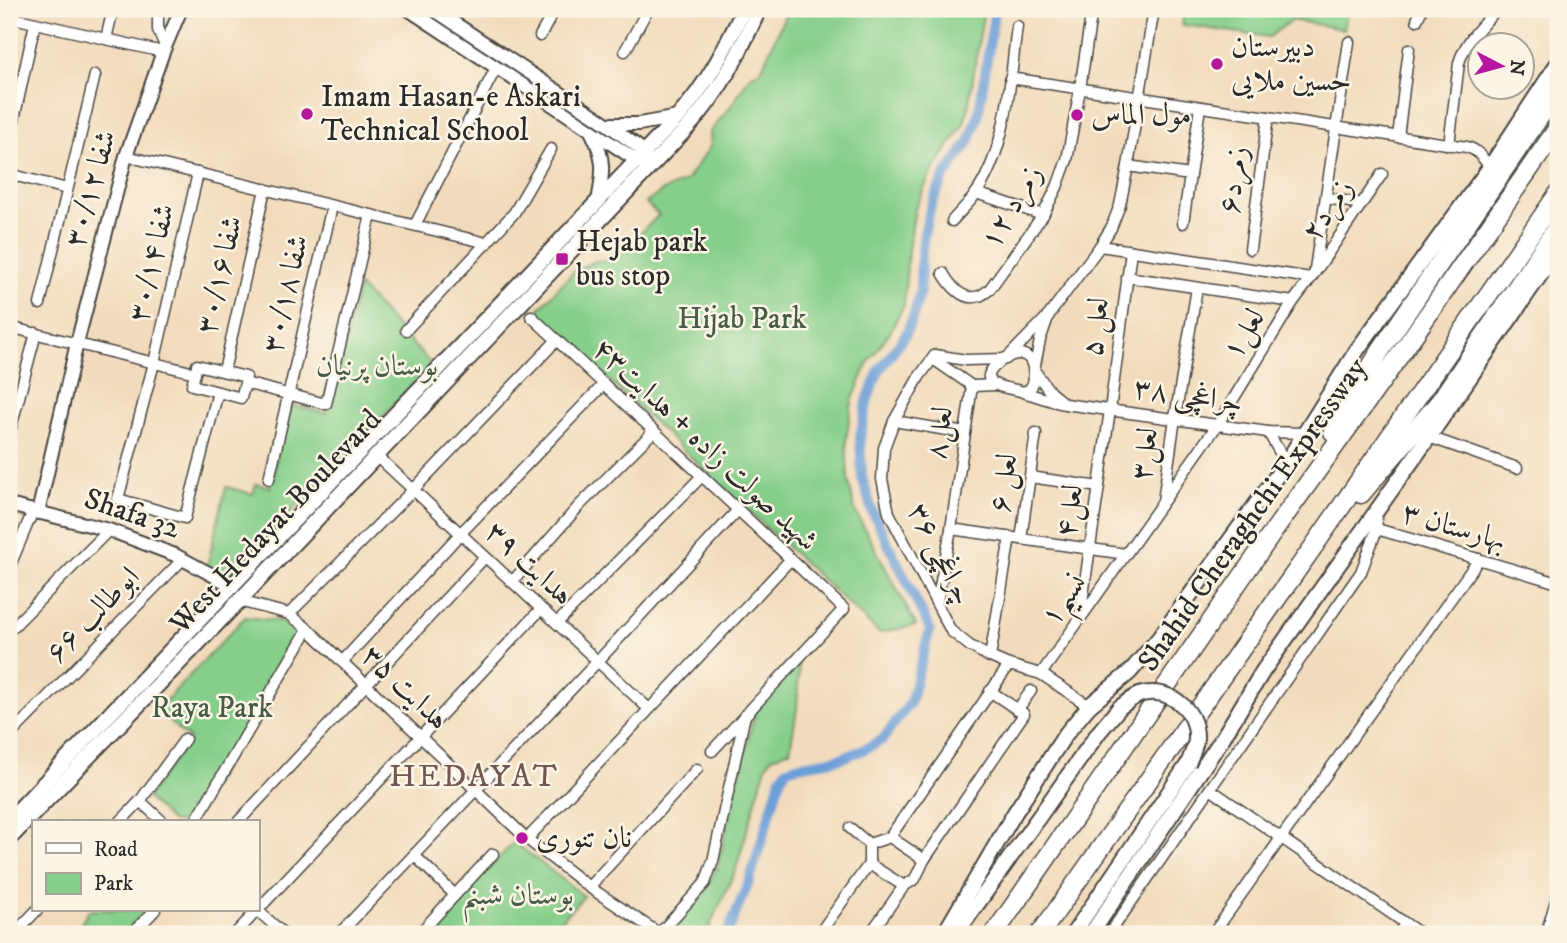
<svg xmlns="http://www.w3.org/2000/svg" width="1567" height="943" font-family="'IM FELL DW Pica',Amiri,serif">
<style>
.green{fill:#86cf8b;stroke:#587d5b;stroke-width:2}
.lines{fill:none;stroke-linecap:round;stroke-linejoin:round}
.canal{stroke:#6c9fd7;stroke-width:10}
.minor-casing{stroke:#494541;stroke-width:13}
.tertiary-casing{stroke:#494541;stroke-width:16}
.secondary-casing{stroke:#494541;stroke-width:18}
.trunk-casing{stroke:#494541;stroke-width:21}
.minor{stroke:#fff;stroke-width:10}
.tertiary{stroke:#fff;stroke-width:12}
.secondary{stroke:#fff;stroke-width:14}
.trunk{stroke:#fff;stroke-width:18}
.secondary-bridge-casing{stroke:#494541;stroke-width:18;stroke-linecap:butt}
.secondary-bridge{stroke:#fff;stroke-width:14}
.poi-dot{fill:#b5179e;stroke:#fcf5e5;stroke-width:2.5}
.labels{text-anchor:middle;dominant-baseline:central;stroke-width:5;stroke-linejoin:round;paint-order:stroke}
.poi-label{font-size:30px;fill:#2b2b2b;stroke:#fcf5e5;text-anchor:start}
.street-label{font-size:30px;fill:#2b2b2b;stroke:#fcf5e5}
.park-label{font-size:30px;fill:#465c48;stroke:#fcf5e5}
.neighbourhood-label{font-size:32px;letter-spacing:2px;fill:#725755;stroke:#fcf5e5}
</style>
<rect width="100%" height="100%" fill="#fcf5e5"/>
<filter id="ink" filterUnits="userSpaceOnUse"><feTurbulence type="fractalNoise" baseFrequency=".0143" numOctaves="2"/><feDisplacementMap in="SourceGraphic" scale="14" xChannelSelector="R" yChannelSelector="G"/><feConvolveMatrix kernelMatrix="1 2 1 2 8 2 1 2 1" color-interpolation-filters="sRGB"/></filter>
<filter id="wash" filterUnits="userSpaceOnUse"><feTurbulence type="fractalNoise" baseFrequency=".00686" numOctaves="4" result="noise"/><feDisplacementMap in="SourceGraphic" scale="28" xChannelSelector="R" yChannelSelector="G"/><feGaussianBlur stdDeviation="1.57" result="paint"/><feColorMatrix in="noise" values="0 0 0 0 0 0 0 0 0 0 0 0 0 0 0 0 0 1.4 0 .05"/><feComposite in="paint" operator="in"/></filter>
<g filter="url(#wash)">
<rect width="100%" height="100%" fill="#f2dbbc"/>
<g class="green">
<polygon points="788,9 984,9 968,110 963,125 929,177 915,209 908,250 904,305 890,332 868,363 852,401 846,440 848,479 855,511 916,625 879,633 536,312 574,271 595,261 612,260 659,215 646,203 662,191 686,181 711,145 710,132 731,106 750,76 761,70"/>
<polygon points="1184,9 1348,9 1343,29 1292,20 1269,37 1182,25"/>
<polygon points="359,286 432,365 230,575 207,566 226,487 253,494 256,484 270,487 290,405 326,413"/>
<polygon points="245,617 281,621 301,634 191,822 172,822 147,798 189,739 157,710"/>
<polygon points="799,664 797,709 790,750 772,757 766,766 735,872 706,934 676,934 671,930 706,889 717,868 755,711"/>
<polygon points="514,842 584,896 548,934 428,934"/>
<polygon points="89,910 147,910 122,934 75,934"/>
</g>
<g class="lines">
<polyline class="canal" points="727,934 750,879 781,777 787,769 797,766 838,759 861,751 882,740 910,703 930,629 872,511 862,477 860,437 868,398 879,371 906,334 914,314 920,292 921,259 924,234 931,205 944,177 969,142 978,117 995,9"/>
</g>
</g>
<g filter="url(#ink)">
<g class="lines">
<defs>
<g id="minor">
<polyline points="158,9 158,30 165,46"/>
<polyline points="1352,10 1352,9"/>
<polyline points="9,17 163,52"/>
<polyline points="1417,20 1422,9"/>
<polyline points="540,36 555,9"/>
<polyline points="106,39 113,9"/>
<polyline points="625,51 648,9"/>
<path d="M1010,78L1467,147C1478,150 1483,158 1490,167"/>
<polyline points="1398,137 1409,49"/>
<polyline points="9,142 35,23"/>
<path d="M1449,145L1459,63C1465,41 1482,26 1497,9"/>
<polyline points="126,156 487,243"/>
<polyline points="1128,166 1190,175"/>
<polyline points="198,173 154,363 118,499 185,518 218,392"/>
<polyline points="9,174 67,189"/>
<polyline points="976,193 1043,215"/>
<polyline points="1326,198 1362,204"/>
<path d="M952,221C960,211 970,203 977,192C1008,145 1010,80 1017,26"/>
<polyline points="1183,223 1200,107"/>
<polyline points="415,225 496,68"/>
<polyline points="1100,246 1311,278"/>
<polyline points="1250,249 1268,117"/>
<polyline points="1315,269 1349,42"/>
<path d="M943,273C950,285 963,302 979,296C983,295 986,292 989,290L1043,215L1057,187L1067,160L1080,89L1092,9"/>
<polyline points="1127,277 1293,302"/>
<polyline points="40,304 95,75"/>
<polyline points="531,316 844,609 712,751"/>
<polyline points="1048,317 1040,340 1034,370 1050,392 1061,401"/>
<polyline points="9,327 195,373"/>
<polyline points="406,330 514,213 551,149"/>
<polyline points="933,359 972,386 996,385"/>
<polyline points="224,371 265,189"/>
<polyline points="245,383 241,398 192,385 197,365 246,377 245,383 326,404 371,215"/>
<path d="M1023,392L1030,389C1035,382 1034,376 1033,368C1028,337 986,366 989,378C991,382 993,384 997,385C1005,389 1015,389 1023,392C1037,396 1050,401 1065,404L1268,432L1305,433"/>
<polyline points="894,421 965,433"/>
<polyline points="1268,432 1286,463"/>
<polyline points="9,435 36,333"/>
<polyline points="1429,437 1517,468"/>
<polyline points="376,455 649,709"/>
<polyline points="1030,477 1099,487"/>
<polyline points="269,479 332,206"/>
<polyline points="1163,501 1175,418 1197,288"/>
<polyline points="951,529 1126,554"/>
<polyline points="1377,529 1558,583"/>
<polyline points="1021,539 1036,433"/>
<polyline points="9,568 33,511"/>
<polyline points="512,582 579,506 654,431"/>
<polyline points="239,601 289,614 308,629 527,839 589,887 660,934"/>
<polyline points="937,602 951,529 972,386"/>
<polyline points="289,614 413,490 557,340"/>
<polyline points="1080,616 1110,410 1131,251"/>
<polyline points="557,623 702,476"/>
<polyline points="9,631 109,530"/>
<polyline points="990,657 1010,537"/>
<polyline points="342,662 460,534 604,384"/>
<polyline points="1041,674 1218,424 1293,302 1311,278 1382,174"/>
<polyline points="1089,706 1041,674 1009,665 990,657 970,646 951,631 889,513 882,479 884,448 894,421 919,377 935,355 966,360 1006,359 1049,315 1100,246 1111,228 1120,205 1128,166 1154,9"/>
<polyline points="1017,710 1031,691"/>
<polyline points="9,736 183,559"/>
<polyline points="1210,789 1421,934"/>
<polyline points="140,801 163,822"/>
<polyline points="120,822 140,801 185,739"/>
<polyline points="195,822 308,629"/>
<polyline points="238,822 485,557"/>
<polyline points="850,828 869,844"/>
<polyline points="890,837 924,860"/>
<polyline points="527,839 791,559"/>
<polyline points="414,855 455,895"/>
<polyline points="869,864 904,886"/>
<polyline points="589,887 697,769"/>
<polyline points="257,910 284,934"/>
<polyline points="14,934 37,910"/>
<polyline points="132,934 155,910"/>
<polyline points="235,934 541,609"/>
<polyline points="339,934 598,661 738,510"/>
<polyline points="419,934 493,854"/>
<polyline points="659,934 705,883 713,861 745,715"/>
<polyline points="819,934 869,864 869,844 890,837 1009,665"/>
<polyline points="870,934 904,886 915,879 924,860 1024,714 990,691"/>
<polyline points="1109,934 1361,572 1377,529 1376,513"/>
<polyline points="1213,934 1479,559"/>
<polyline points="1398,934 1405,924"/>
<polyline points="1546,934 1558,894"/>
</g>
<g id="tertiary">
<polyline points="408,9 636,160 650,167"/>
<polyline points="433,9 607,124 644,151 647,160"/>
<polyline points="607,124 639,124 678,117"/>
<path d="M592,133C606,160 603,173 598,202"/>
<polyline points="9,505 109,530 175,555 233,586"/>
<polyline points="38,513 77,343 126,156 163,52 181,9"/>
</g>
<g id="secondary">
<path d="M9,820L678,117C709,82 724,50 744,9"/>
<path d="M9,839L239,601L689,126C722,89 739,54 759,9"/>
<polyline points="944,934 1014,814 1065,735 1089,706 1130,672 1159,638 1286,463 1357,350 1490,167 1558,63"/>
<polyline points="956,934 1099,732 1120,707"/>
<polyline points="1073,934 1188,764"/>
<polyline points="1091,934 1222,739 1263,671 1429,437 1558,249"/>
</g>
<g id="trunk">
<polyline points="1333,432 1380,351 1558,90"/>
<polyline points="1361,494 1440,401 1558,226"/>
<polyline points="994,934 1278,525 1388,372 1558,128"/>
<polyline points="1040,934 1316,543 1558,194"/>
</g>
</defs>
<use href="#minor" class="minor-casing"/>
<use href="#tertiary" class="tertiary-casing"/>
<use href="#secondary" class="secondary-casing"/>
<use href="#trunk" class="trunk-casing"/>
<use href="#minor" class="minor"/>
<use href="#tertiary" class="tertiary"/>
<use href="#secondary" class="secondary"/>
<use href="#trunk" class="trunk"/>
<defs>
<path id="secondary-bridge" d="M1120,707C1126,703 1132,698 1139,695C1167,686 1197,708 1196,738C1196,747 1191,755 1188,764"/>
</defs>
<use href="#secondary-bridge" class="secondary-bridge-casing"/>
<use href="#secondary-bridge" class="secondary-bridge"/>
</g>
</g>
<g class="poi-dot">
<circle cx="1217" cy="64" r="7"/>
<circle cx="307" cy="114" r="7"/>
<circle cx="1077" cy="115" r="7"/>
<rect x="555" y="252" width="14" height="14" rx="3.5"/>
<circle cx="522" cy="838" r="7"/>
</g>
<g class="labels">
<g class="poi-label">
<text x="1231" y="47">دبیرستان<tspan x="1231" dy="34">حسین ملایی</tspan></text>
<text x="321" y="97">Imam Hasan-e Askari<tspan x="321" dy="34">Technical School</tspan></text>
<text x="1091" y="115">مول الماس</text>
<text x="576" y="242">Hejab park<tspan x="576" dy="34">bus stop</tspan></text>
<text x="536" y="838">نان تنوری</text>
</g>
<g class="street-label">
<text transform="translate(1234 180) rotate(-82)">زمرد۶</text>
<text transform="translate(91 189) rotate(-74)">شفا ۳۰/۱۲</text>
<text transform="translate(1012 207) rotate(-59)">زمرد ۱۲</text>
<text transform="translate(1328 210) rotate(-56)">زمرد۲</text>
<text transform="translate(152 263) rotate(-77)">شفا ۳۰/۱۴</text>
<text transform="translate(220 275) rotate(-77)">شفا ۳۰/۱۶</text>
<text transform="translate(286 294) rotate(-77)">شفا ۳۰/۱۸</text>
<text transform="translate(1096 327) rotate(-83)">لعل ۵</text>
<text transform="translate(1244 334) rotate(-58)">لعل۱</text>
<text transform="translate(1188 396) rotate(8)">چراغچی ۳۸</text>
<text transform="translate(940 433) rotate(-82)">لعل۸</text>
<text transform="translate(705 445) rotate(43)">شهید صولت زاده + هدایت۴۳</text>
<text transform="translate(1145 454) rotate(-82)">لعل۳</text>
<text transform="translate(1004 483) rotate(-82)">لعل ۶</text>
<text transform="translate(1070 511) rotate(-82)">لعل۴</text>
<text transform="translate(132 514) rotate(19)">Shafa 32</text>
<text transform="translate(1253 515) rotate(-55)">Shahid Cheraghchi Expressway</text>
<text transform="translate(276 522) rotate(-47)">West Hedayat Boulevard</text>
<text transform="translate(1454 527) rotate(16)">بهارستان ۳</text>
<text transform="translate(940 554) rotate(63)">چراغچی ۳۶</text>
<text transform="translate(529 564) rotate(43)">هدایت ۳۹</text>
<text transform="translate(1064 600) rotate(-54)">نسیم۱</text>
<text transform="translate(93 615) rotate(-46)">ابوطالب ۶۶</text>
<text transform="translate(405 688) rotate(44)">هدایت ۳۵</text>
</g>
<g class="park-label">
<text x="742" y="319">Hijab Park</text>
<text x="377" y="366">بوستان پرنیان</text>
<text x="212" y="708">Raya Park</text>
<text x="518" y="895">بوستان شبنم</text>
</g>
<g class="neighbourhood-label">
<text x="474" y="777">HEDAYAT</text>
</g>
</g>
<rect width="1567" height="943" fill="none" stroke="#fcf5e5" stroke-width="35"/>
<rect x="32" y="820" width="228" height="91" fill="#fcf5e5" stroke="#a8a49b" stroke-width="2"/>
<rect x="46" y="843" width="35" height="10" fill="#ffffff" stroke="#a8a49b" stroke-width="2"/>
<text x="94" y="856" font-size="21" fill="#2b2b2b">Road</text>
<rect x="46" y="873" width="35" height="21" fill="#86cf8b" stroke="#a8a49b" stroke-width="2"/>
<text x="94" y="890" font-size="21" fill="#2b2b2b">Park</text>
<g transform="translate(1501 66) rotate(96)"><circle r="33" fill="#fcf5e5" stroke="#a8a49b" stroke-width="2"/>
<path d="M0-5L12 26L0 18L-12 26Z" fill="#b5179e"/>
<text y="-10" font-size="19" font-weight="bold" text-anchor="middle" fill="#2b2b2b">N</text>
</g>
</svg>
